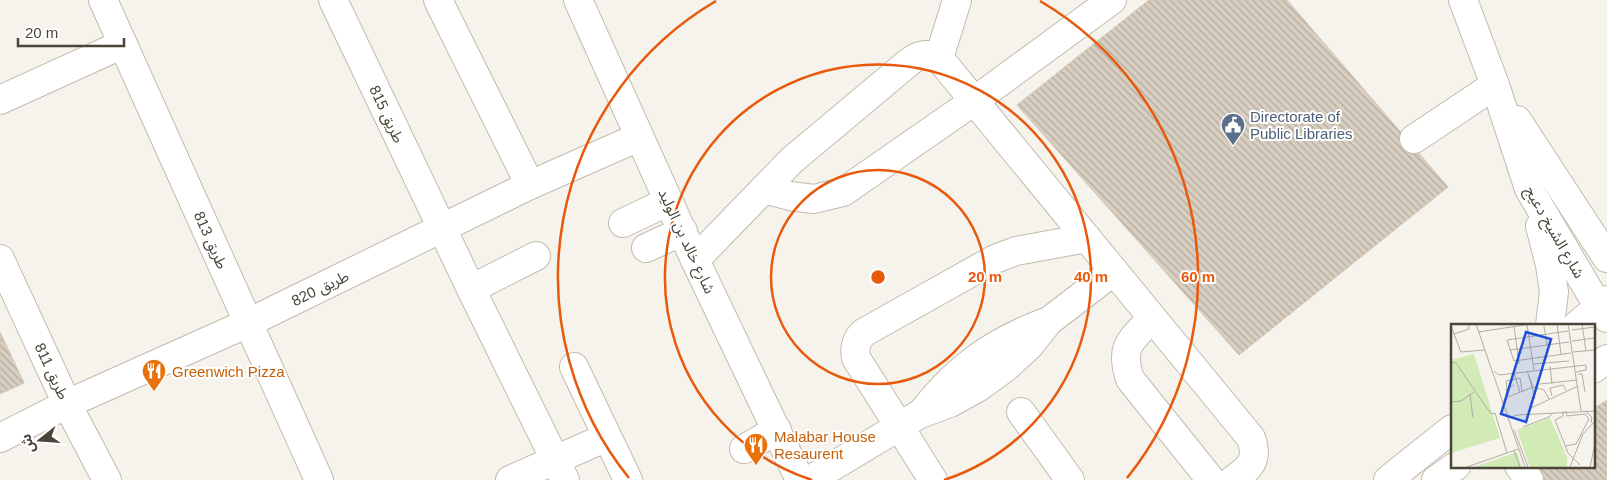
<svg xmlns="http://www.w3.org/2000/svg" width="1607" height="480" font-family="Arial,'Noto Sans Arabic',sans-serif">
<style>
.building{fill:url(#building-back-hatch);stroke:#d3c7b4}
.lines{fill:none;stroke-linecap:round;stroke-linejoin:round}
.minor-casing{stroke:#c2bbae;stroke-width:30}
.minor{stroke:#fff;stroke-width:28}
.ring{fill:none;stroke:#e8590c;stroke-width:2.5}
.labels{text-anchor:middle;dominant-baseline:central;stroke-width:4;stroke-linejoin:round;paint-order:stroke}
.street-label{font-size:15px;fill:#4b4439;stroke:#fff}
.service-label{font-size:15px;fill:#4e5e75;stroke:#fff;text-anchor:start}
.food-label{font-size:15px;fill:#c56008;stroke:#fff;text-anchor:start}
.inset-road{fill:none;stroke:#b2ada4;stroke-width:1}
.view{fill:#1d4ed8;fill-opacity:0.15;stroke:#1d4ed8;stroke-width:2.5}
.inset-edge{fill:none;stroke:#4b4439;stroke-width:2.5}
.centre{fill:#e8590c;stroke:#fff;stroke-width:2.5}
.ring-label{font-size:15px;text-anchor:middle;font-weight:bold;fill:#e8590c;stroke:#fff;stroke-width:4;stroke-linejoin:round;paint-order:stroke}
</style>
<defs>
<pattern id="building-back-hatch" width="6" height="6" patternUnits="userSpaceOnUse" patternTransform="scale(1.25)"><rect width="6" height="6" fill="#d8cfc1"/><path d="M-1 5l2 2M0 0l6 6M5-1l2 2" fill="none" stroke="#b1aa9e"/></pattern>
</defs>
<rect width="100%" height="100%" fill="#f6f3ec"/>
<g class="building">
<polygon points="1149,0 1287,0 1448,187 1239,355 1017,105"/>
<polygon points="0,332 24,383 0,394"/>
<polygon points="1607,400 1607,480 1543,480 1533,466 1593,466 1593,409"/>
</g>
<g class="lines">
<defs>
<g id="minor">
<polyline points="103,0 319,480"/>
<polyline points="333,0 471,289 565,480"/>
<polyline points="438,0 530,185"/>
<polyline points="578,0 695,260 800,480"/>
<polyline points="1463,0 1495,85 1529,189 1598,306 1607,318"/>
<polyline points="939,58 957,0"/>
<polyline points="0,100 123,44"/>
<polyline points="1517,120 1607,258"/>
<polyline points="1414,139 1495,85"/>
<polyline points="764,189 790,196 814,199 843,192 974,101 1112,0"/>
<polyline points="623,223 669,201"/>
<polyline points="1540,226 1550,265 1554,292 1550,325"/>
<polyline points="646,248 683,231"/>
<polyline points="0,259 67,404 107,480"/>
<path d="M695,260L792,160L908,63C919,54 926,53 939,58L1251,438C1259,460 1250,468 1233,480"/>
<polyline points="471,289 536,256"/>
<path d="M1152,318C1131,341 1119,345 1130,379L1211,480"/>
<polyline points="1577,325 1607,300"/>
<polyline points="574,367 628,480"/>
<polyline points="1593,369 1607,359"/>
<path d="M924,410C958,367 992,343 1043,323"/>
<polyline points="1021,412 1070,480"/>
<polyline points="0,438 67,404 248,323 530,185 639,137"/>
<polyline points="744,449 777,430"/>
<polyline points="1519,466 1529,480"/>
<polyline points="510,480 607,437"/>
<polyline points="810,480 920,414 950,403 979,387 1005,368 1029,346 1049,321 1114,271"/>
<path d="M933,480L856,358C854,348 856,340 863,333L995,259L1016,251L1087,238"/>
<polyline points="1388,480 1452,429"/>
<polyline points="1436,480 1456,466"/>
</g>
</defs>
<use href="#minor" class="minor-casing"/>
<use href="#minor" class="minor"/>
</g>
<g class="ring">
<circle cx="878" cy="277" r="107"/>
<path d="M812 480A213 213 0 1 1 944 480"/>
<path d="M629 478A320 320 0 0 1 716 1M1040 1A320 320 0 0 1 1127 478"/>
</g>
<defs>
<symbol id="civic-pin" viewBox="-11 -11 22 30"><path d="M0 17L-7.5 6A9.5 9.5 0 1 1 7.5 6Z" fill="#5c6f8a" stroke="#fff"/><path d="M-.6-6.5H3V-4.5H.6V-3L4-1V1h2V6H-6V1h2V-1L-.6-3ZM-1.2 2.5V6h2.4V2.5Z" fill="#fff"/></symbol>
<symbol id="restaurant-pin" viewBox="-11 -11 22 30"><path d="M0 17L-7.5 6A9.5 9.5 0 1 1 7.5 6Z" fill="#e8710a" stroke="#fff"/><path d="M-5-6h1v4h1v-4h1v4h1v-4h1v5L-1.5 .5V6h-2V.5L-5-1ZM5-6V6H3V1.5H1.5Q1.5-4 5-6Z" fill="#fff"/></symbol>
</defs>
<g fill-rule="evenodd">
<use href="#civic-pin" x="1219" y="111" width="28" height="38"/>
<use href="#restaurant-pin" x="140" y="357" width="28" height="38"/>
<use href="#restaurant-pin" x="742" y="431" width="28" height="38"/>
</g>
<g class="labels">
<g class="street-label">
<text transform="translate(387 114) rotate(65)">طريق 815</text>
<text transform="translate(1555 232) rotate(60)">شارع الشيخ دعيج</text>
<text transform="translate(211 240) rotate(66)">طريق 813</text>
<text transform="translate(687 241) rotate(65)">شارع خالد بن الوليد</text>
<text transform="translate(320 288) rotate(-26)">طريق 820</text>
<text transform="translate(52 371) rotate(65)">طريق 811</text>
</g>
<g class="service-label">
<text x="1250" y="116">Directorate of<tspan x="1250" dy="17">Public Libraries</tspan></text>
</g>
<g class="food-label">
<text x="172" y="371">Greenwich Pizza</text>
<text x="774" y="436">Malabar House<tspan x="774" dy="17">Resaurent</tspan></text>
</g>
</g>
<g transform="translate(1451 324)">
<rect width="144" height="144" fill="#f6f3ec"/>
<path d="M99,94L116,133V143H79L66,106Z" fill="#d2eab5"/>
<path d="M23,30L49,114L0,129V36Z" fill="#d2eab5"/>
<path d="M66,128L71,143H23Z" fill="#d2eab5"/>
<path class="inset-road" d="M25,0L74,143M106,0L110,30M117,0L130,87M131,0L135,27M76,1L83,46M0,2L10,28L34,26M63,2L68,40M93,2L96,21M121,6L144,3M117,7L56,16L63,37L120,29M27,8L80,0M3,10L18,5V0M121,17L144,14M59,26L118,18M122,28L144,26M0,38L5,39L40,90L44,89L56,129M82,40L118,37M99,42L101,60M43,47L48,51L135,41V46L125,48M63,49L69,68M127,50H131L134,68M78,52L84,75M89,60L126,56M63,61L55,65L57,73L82,63L76,47M82,63L93,66L98,75M56,64L55,57L69,54L71,67M19,71L22,94M101,72L99,64L112,61L115,66M0,78L10,77L23,68M80,84L127,62M112,87V92L104,96L117,129L129,141M134,87L141,93L140,99M57,94L66,91L144,87M72,103L98,93L102,89M63,106L77,143M114,122L125,120L138,95L134,90L116,92L115,87M63,127L69,143M16,143L67,125M119,143L132,110L144,97M139,143L144,120"/>
<path class="view" d="M75,8L100,15L75,98L50,90Z"/>
<rect width="144" height="144" class="inset-edge"/>
</g>
<circle cx="878" cy="277" r="8" class="centre"/>
<g class="ring-label">
<text x="985" y="282">20 m</text>
<text x="1091" y="282">40 m</text>
<text x="1198" y="282">60 m</text>
</g>
<g transform="translate(40 440) rotate(253)" stroke="#ffffff" stroke-width="4" paint-order="stroke">
<path d="M0-4L9 19L0 12L-9 19Z" fill="#4b4439"/>
<text y="-8" font-size="14" font-weight="bold" text-anchor="middle" fill="#4b4439">ش</text>
</g>
<path d="M18 38v8h106v-8" fill="none" stroke="#4b4439" stroke-width="2.5"/>
<text x="25" y="38" font-size="15" fill="#4b4439" stroke="#ffffff" stroke-width="4" paint-order="stroke">20 m</text>
</svg>
